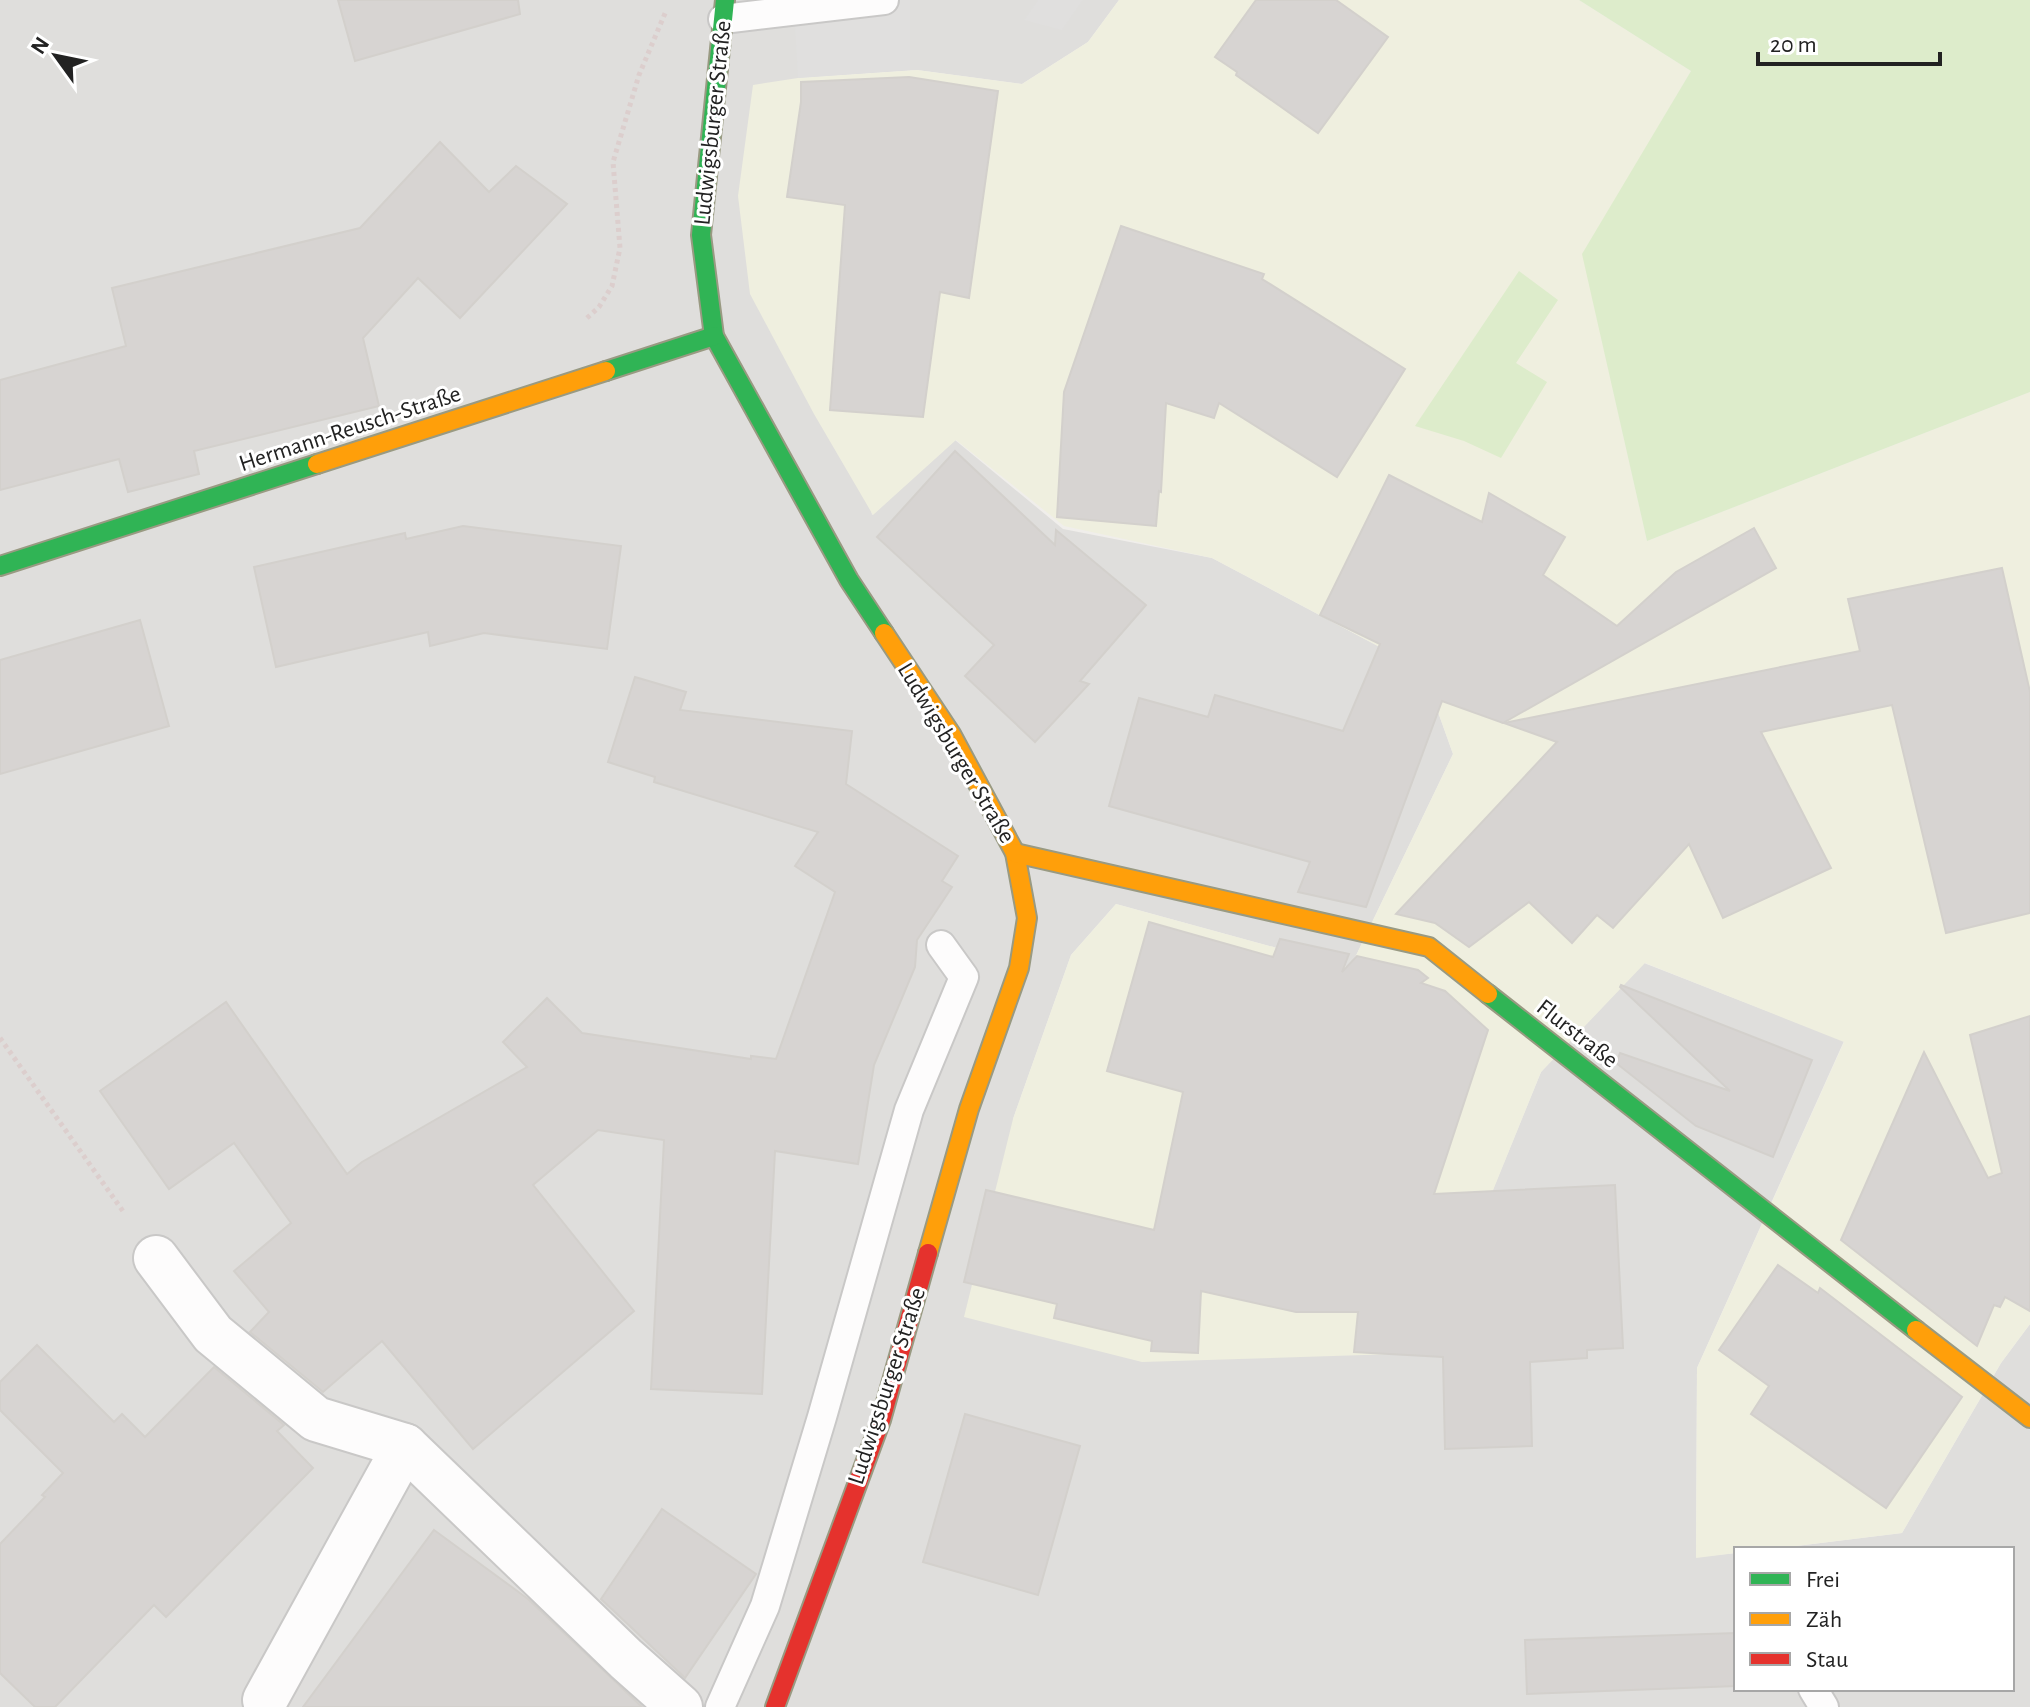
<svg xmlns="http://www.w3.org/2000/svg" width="2030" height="1707" font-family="'Alegreya Sans',sans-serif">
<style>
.residential{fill:#dfdedc}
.farmland{fill:#efefdf}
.grass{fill:#ddeccb}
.parking{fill:#e0dfde}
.building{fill:#d7d4d2;stroke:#d3d0cc;stroke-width:2}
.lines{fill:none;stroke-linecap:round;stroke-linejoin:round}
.lane-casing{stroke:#c9c8c7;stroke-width:32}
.street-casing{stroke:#c9c8c7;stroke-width:48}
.fast-casing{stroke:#999a82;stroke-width:22}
.slow-casing{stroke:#999a82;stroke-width:22}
.jam-casing{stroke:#999a82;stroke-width:22}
.path{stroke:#dccecd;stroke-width:5;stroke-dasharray:4 4;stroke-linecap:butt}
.lane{stroke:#fdfcfc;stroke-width:28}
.street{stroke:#fdfcfc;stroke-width:44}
.fast{stroke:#30b455;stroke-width:18}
.slow{stroke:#ff9f0a;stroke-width:18}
.jam{stroke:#e5322d;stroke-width:18}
.labels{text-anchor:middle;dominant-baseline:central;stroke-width:6;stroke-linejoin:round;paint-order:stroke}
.street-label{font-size:24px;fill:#222;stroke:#fff}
</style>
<rect width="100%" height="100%" fill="#f0eeeb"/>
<polygon class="residential" points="0,0 1119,0 1088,42 1022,84 917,70 798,78 872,515 955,440 1063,529 1212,558 1423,670 1453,754 1350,968 1116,904 1071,955 1013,1119 1426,1353 1541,1072 1644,963 1844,1041 1697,1368 1696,1557 1736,1553 1736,1689 2012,1689 2012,1549 1771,1549 1902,1533 2001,1363 2030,1324 2030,1707 0,1707"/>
<polygon class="farmland" points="1119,0 1579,0 1691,71 1583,255 1647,541 2030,392 2030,1324 2001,1363 1902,1533 1771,1549 1736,1549 1736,1553 1696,1558 1697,1368 1844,1042 1645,963 1541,1072 1427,1353 1142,1362 964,1317 1013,1119 1071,955 1116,904 1350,968 1453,754 1423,670 1212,558 1064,526 956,440 873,515 814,414 750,294 738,196 753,85 798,78 917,70 1022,84 1088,42"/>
<g class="grass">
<polygon points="1579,0 2030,0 2030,392 1647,541 1582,254 1691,71"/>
<polygon points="1519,271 1558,300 1516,363 1547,382 1501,458 1464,441 1415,426"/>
</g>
<g class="parking">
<polygon points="882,0 910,0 910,70 798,78 794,11"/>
<polygon points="1038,0 1083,0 1062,30 1024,20"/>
</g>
<g class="building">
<polygon points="338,0 518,0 520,14 355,61"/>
<polygon points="1256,0 1336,0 1388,37 1318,133 1236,75 1237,72 1215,57"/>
<polygon points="909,77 998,91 969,298 940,292 923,417 830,410 845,205 787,197 801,102 801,82"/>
<polygon points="440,142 489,192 516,166 567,204 460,318 418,278 363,338 379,406 194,451 199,474 128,492 119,459 0,490 0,380 126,346 112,288 360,228"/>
<polygon points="1121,226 1264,274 1262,279 1405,369 1337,477 1219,403 1214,418 1166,403 1161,492 1159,491 1156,526 1057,517 1064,392"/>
<polygon points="955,451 1055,545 1056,530 1146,605 1080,681 1089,684 1035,742 965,676 994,645 877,537"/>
<polygon points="1389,475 1482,522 1489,493 1565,537 1543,575 1617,626 1676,572 1754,528 1776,568 1503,723 1442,701 1366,907 1298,892 1310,862 1109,806 1139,698 1208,717 1215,695 1343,731 1380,644 1320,615"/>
<polygon points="463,526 621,546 607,649 484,633 430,646 428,632 276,667 254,567 405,533 406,539"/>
<polygon points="2002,568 2030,692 2030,913 1946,933 1892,705 1761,732 1831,868 1723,918 1689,844 1613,928 1597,915 1572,943 1529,902 1469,947 1435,923 1396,914 1557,742 1504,723 1860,651 1848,599"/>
<polygon points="140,620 169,726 0,774 0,660"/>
<polygon points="635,677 686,692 680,710 852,731 846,784 958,856 942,881 952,887 917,940 915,967 874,1065 858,1164 775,1151 762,1394 651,1389 664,1140 598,1130 533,1185 634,1311 473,1449 382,1341 323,1392 250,1332 269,1312 234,1271 291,1223 234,1143 169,1189 100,1091 226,1002 347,1174 362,1162 527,1067 503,1042 547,998 582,1033 751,1059 751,1056 776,1059 835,892 795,866 818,832 654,782 655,777 608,762"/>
<polygon points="1149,922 1273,957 1280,939 1349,954 1342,972 1357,956 1418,970 1428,978 1421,983 1445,991 1488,1030 1434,1194 1615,1185 1623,1348 1587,1350 1587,1358 1530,1362 1532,1446 1445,1449 1443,1357 1354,1352 1358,1312 1296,1312 1201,1291 1198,1353 1151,1351 1152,1341 1054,1318 1057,1304 964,1282 986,1190 1154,1230 1183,1092 1107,1071"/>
<polygon points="1621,985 1812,1060 1773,1157 1696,1126 1616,1063 1620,1053 1730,1091 1620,987"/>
<polygon points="2030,1016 2030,1311 2005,1297 2000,1307 1994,1305 1977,1346 1841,1240 1924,1052 1988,1178 2002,1173 1970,1035"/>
<polygon points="1778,1265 1818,1293 1820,1288 1962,1397 1886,1508 1751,1414 1769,1386 1719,1350"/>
<polygon points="37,1345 114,1422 122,1414 145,1437 214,1367 284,1425 277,1431 313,1468 166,1617 154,1605 55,1707 35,1707 0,1673 0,1544 45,1497 42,1495 63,1473 0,1410 0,1382"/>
<polygon points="965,1414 1080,1446 1038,1595 923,1562"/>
<polygon points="662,1509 756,1574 685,1678 601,1599"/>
<polygon points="434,1530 528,1599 642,1707 303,1707"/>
<polygon points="1736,1633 1736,1686 1527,1694 1525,1640"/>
</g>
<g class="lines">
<defs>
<g id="lane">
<polyline points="723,19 884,0"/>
<polyline points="1813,1689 1824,1707"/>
<polyline points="720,1707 765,1606 822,1417 909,1110 964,977 941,945"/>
</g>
<g id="street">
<polyline points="156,1258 213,1334 316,1419 405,1446 626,1659 680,1707"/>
<polyline points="265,1700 405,1446"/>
</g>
<g id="fast">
<polyline points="725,0 701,235 714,336 849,580 884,633"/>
<polyline points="606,371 714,336"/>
<polyline points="0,566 317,464"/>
<polyline points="1488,994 1916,1330"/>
</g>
<g id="slow">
<polyline points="317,464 606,371"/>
<polyline points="884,633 951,734 1015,853 1027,918 1019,968 969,1109 928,1253"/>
<polyline points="1015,853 1429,947 1488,994"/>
<polyline points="1916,1330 2030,1418"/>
</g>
<polyline id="jam" points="775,1707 881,1420 928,1253"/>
</defs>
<use href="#lane" class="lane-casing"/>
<use href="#street" class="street-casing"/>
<use href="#fast" class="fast-casing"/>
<use href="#slow" class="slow-casing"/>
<use href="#jam" class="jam-casing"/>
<g class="path">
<polyline points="587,318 599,307 612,286 620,248 613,162 639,75 666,11"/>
<polyline points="0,1038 125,1214"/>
</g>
<use href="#lane" class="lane"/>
<use href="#street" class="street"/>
<use href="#fast" class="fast"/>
<use href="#slow" class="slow"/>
<use href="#jam" class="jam"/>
</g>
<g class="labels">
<g class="street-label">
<text transform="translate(713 123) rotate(-84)">Ludwigsburger Straße</text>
<text transform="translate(350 429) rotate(-18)">Hermann-Reusch-Straße</text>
<text transform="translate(956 753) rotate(59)">Ludwigsburger Straße</text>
<text transform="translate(1577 1034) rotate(38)">Flurstraße</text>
<text transform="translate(887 1386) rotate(-72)">Ludwigsburger Straße</text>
</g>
</g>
<rect x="1734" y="1547" width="280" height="144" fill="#ffffff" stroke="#a7a7a7" stroke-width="2"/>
<rect x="1750" y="1573" width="40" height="12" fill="#30b455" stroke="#a7a7a7" stroke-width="2"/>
<text x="1806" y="1587" font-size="24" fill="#222222">Frei</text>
<rect x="1750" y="1613" width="40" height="12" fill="#ff9f0a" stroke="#a7a7a7" stroke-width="2"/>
<text x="1806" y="1627" font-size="24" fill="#222222">Zäh</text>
<rect x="1750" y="1653" width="40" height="12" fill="#e5322d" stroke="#a7a7a7" stroke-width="2"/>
<text x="1806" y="1667" font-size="24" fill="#222222">Stau</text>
<g transform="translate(56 56) rotate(303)" stroke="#ffffff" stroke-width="6" paint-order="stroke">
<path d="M0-6L14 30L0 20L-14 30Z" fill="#222222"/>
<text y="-12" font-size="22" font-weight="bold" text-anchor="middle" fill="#222222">N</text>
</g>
<path d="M1758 52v12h182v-12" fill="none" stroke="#222222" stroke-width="4"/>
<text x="1770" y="52" font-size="24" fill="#222222" stroke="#ffffff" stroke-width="6" paint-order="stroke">20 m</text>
</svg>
